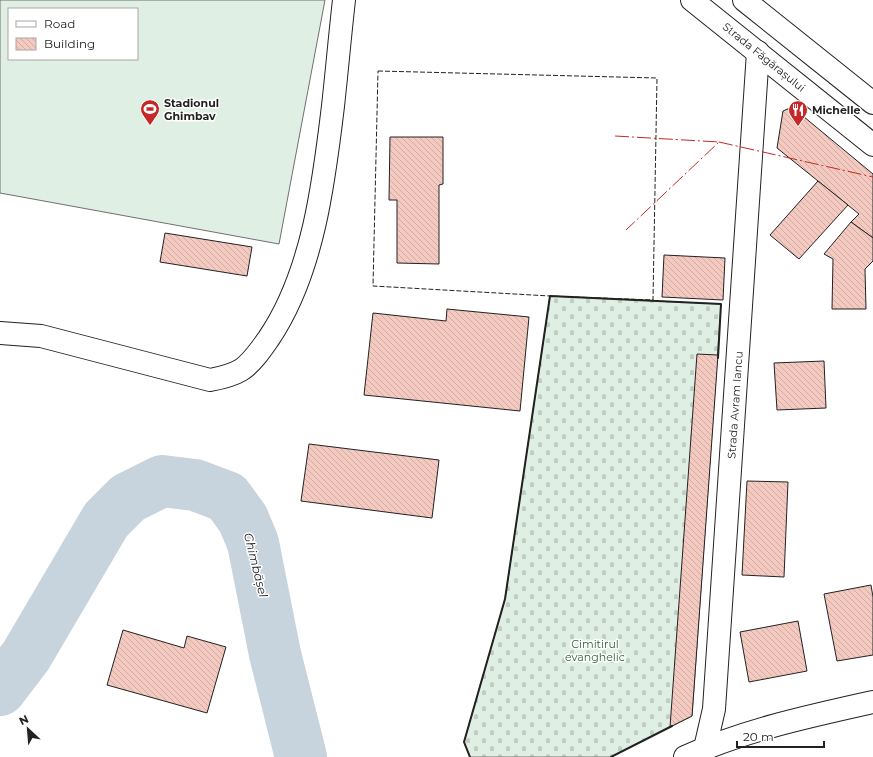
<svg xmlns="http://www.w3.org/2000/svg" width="873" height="757" font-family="Montserrat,sans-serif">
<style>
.cemetery{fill:url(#cemetery-stones);stroke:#6f6f6f}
.garden{fill:#e0efe3;stroke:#6f6f6f;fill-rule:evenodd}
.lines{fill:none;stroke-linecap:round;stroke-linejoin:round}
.river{stroke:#c7d3dd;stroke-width:52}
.building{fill:url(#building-back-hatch);stroke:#222}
.minor-casing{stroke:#222;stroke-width:24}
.highway-casing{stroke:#222;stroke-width:24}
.minor{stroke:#fff;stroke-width:22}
.highway{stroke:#fff;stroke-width:22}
.fence{stroke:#222;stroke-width:1;stroke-dasharray:5 2;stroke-linecap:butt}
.wall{stroke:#222;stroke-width:2}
.power{stroke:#c62828;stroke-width:1;stroke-dasharray:14 3 2 3;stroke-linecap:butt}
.labels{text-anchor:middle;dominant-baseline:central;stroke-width:3;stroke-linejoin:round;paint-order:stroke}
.street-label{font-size:11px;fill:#222;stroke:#fff}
.poi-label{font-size:11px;font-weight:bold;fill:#222;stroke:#fff;text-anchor:start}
.park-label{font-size:11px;fill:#2f5e38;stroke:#fff}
.water-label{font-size:12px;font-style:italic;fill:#222;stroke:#fff}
</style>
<defs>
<pattern id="cemetery-stones" width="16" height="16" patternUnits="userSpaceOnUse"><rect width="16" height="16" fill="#e0efe3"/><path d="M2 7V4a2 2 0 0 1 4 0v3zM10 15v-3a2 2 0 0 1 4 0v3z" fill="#c0cdc2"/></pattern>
<pattern id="building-back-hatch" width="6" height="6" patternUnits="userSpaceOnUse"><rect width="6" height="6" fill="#f3c9c0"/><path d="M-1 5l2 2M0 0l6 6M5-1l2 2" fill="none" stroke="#d0aca5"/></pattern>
</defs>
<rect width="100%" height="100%" fill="#fff"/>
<polygon class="cemetery" points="550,296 721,304 692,716 611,757 470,757 464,742 505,599"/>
<path class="garden" d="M0,0H325L279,244L0,193ZM9,9H137V59H9Z"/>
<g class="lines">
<polyline class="river" points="0,690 26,656 106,520 128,498 162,481 195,485 227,497 243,519 253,543 275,654 301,757"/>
</g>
<g class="building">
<polygon points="792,107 873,174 873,238 851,222 859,214 777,148 783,111"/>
<polygon points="390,137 443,137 443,184 439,185 439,264 397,263 397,200 389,200"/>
<polygon points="818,181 848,205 799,259 770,235"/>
<polygon points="851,222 873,238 873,261 865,269 866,309 832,309 833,259 824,254"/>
<polygon points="165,233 252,247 247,276 160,262"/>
<polygon points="664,255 725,258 723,300 662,297"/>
<polygon points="447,309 529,317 520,411 364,395 373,313 446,321"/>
<polygon points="697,354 718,355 692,716 670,727"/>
<polygon points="824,361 826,408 777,410 774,363"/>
<polygon points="309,444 439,460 432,518 301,501"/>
<polygon points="747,481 788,482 784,577 742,575"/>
<polygon points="871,585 873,597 873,655 837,661 824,594"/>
<polygon points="798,621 807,671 749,682 740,632"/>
<polygon points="123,630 184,648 187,636 226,647 207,713 107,685"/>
</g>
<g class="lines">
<defs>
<g id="minor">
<path d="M0,333L41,336L210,380C221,378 231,376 241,370C252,363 262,348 269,338C313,273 324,182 333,106C337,70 340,35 344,0"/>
<path d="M685,757C745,730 810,716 873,702"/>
<polyline points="703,757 714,709 758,52"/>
</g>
<g id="highway">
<polyline points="692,0 873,145"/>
<polyline points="744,0 873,103"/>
</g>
</defs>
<use href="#minor" class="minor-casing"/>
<use href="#highway" class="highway-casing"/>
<use href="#minor" class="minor"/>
<use href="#highway" class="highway"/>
<polygon class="fence" points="378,71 657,78 653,300 550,296 373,286"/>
<g class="wall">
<polyline points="470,757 464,742 505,599 550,296 721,304 718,358"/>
<polyline points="611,757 672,726"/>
</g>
<g class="power">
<polyline points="615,136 719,142 626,230"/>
<polyline points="719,142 873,177"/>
</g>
</g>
<defs>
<symbol id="stadium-pin" viewBox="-11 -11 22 30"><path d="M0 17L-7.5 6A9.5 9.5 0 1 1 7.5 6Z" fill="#c62828" stroke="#fff"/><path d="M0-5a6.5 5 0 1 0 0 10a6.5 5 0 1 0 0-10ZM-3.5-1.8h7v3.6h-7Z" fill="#fff"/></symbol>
<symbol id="restaurant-pin" viewBox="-11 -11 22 30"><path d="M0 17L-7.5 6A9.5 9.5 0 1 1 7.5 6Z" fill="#c62828" stroke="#fff"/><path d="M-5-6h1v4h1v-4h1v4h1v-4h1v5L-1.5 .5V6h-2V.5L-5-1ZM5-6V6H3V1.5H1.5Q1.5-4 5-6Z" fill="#fff"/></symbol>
</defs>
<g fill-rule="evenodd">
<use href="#stadium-pin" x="139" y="98" width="22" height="30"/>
<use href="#restaurant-pin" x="787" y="99" width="22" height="30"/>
</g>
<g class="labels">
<g class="street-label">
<text transform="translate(764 57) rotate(39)">Strada Făgărașului</text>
<text transform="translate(735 405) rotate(-86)">Strada Avram Iancu</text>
</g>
<g class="poi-label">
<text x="164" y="103">Stadionul<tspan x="164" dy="13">Ghimbav</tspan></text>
<text x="812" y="110">Michelle</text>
</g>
<g class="park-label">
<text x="595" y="644">Cimitirul<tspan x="595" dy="13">evanghelic</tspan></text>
</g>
<g class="water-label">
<text transform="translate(256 565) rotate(76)">Ghimbășel</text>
</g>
</g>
<rect x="8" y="8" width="130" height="52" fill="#ffffff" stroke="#a7a7a7"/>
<rect x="16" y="21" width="20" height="6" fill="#ffffff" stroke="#a7a7a7"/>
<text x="44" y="28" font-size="12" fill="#222222">Road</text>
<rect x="16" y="38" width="20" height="12" fill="url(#building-back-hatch)" stroke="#a7a7a7"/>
<text x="44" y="48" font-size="12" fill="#222222">Building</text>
<g transform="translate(28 729) rotate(334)" stroke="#ffffff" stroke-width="3" paint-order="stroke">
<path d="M0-3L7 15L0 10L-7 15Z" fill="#222222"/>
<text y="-6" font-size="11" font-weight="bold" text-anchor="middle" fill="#222222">N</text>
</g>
<path d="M737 741v6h87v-6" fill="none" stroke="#222222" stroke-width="2"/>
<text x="743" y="741" font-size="12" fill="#222222" stroke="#ffffff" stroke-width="3" paint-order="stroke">20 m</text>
</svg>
